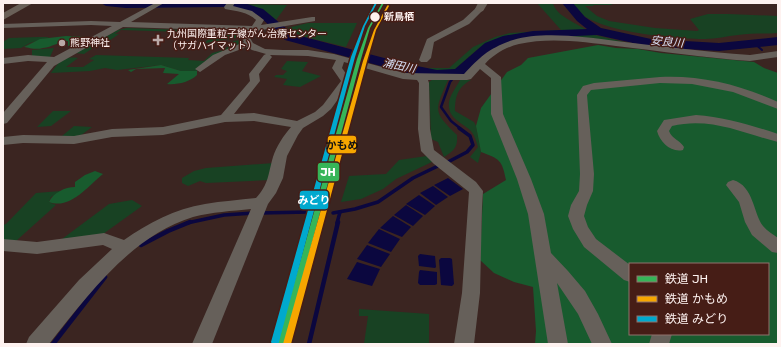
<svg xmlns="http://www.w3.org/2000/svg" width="781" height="347" font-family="Rubik,'Noto Sans JP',sans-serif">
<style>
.green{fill:#184223}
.forest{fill:#185b2e;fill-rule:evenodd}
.water{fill:#0b073f}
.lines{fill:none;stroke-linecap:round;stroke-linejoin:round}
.stream-far3{stroke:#0b073f;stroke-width:2}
.stream-far2{stroke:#0b073f;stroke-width:2.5}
.stream-far1{stroke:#0b073f;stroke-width:3.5}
.stream{stroke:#0b073f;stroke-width:4.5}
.river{fill:#0b073f;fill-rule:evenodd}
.minor{fill:#66605a;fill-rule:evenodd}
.major{fill:#6a6058;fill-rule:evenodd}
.rail-1-casing{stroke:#461d16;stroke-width:3}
.rail-2-casing{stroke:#461d16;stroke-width:3}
.rail-3-casing{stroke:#461d16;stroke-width:3}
.rail-1{fill:#36b558;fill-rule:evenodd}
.rail-2{fill:#f7a600;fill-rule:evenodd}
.rail-3{fill:#00a9ce;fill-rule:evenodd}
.stop-dot{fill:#fef2f0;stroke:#461d16;stroke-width:1.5}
.poi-dot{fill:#baaaa8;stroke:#461d16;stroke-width:1.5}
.labels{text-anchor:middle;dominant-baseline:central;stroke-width:3;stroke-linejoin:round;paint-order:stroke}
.far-stop-label{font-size:10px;font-weight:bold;fill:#fef2f0;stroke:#461d16;text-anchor:start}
.far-poi-label{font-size:10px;fill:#fef2f0;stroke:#461d16;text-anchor:start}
.far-water-label{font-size:11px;font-style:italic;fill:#d9e1f8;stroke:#461d16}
.line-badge{stroke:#461d16;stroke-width:1.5}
.badge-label{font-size:11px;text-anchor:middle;font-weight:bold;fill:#fff}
.pale-badge-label{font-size:11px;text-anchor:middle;font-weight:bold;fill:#111}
</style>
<rect width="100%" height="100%" fill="#3b2521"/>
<g class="green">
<path d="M537,3H553C555,15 576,23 585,29V31L512,35L494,40L479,48L454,70L447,72L429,70V68H449L473,47L495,37L510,33L561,30Z"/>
<path d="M570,3H608L613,5H593L594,6H585L597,16L609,21L655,28L697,31L699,30L690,19L708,14H728L778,16V33C765,34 751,33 738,35C727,36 716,39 705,39C675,39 585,32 570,3Z"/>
<path d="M236,4L287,5L276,20C262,8 254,7 236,4Z"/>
<polygon points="308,23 357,23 346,47 301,36 287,28"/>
<polygon points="127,28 243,32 245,34 241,37 205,43 214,33 121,30 115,34 119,34 106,43 100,43 84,54 75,53 118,30"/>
<path d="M559,35H595L637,45L573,37L504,44L463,76H457C470,68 476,57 487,49C507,35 536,37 559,35Z"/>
<polygon points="39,37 50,37 30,43 21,48 3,49 3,42 9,38"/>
<path d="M240,40L241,43L239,45L211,58L198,68L197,71H181L161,65L117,70L105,68L90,71L51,73C60,61 62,56 78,58L66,67H83L94,60L89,59L96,55L189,58L188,60L204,61L212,53L224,50L234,41Z"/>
<polygon points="54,48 50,57 32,57 32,50"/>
<polygon points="287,61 308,62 302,71 321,76 300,87 283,85 287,79 274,77 276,75 283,75 287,71 281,69"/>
<path d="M432,80H448C435,110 432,111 457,135C458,147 454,151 444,157L438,142L431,139L429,82Z"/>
<path d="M460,80H471C458,87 455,96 455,111L474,122L476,126L481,152L478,163L470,157L478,147C476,141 475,135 470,130C461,122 447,118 449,102C450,95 457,86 460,80Z"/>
<polygon points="53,111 71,111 51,126 37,127"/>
<polygon points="74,126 92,127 80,136 62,136"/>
<polygon points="427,156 434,161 396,179 383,189 361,199 341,202 349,176 386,174 399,160"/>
<polygon points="274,163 270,180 206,183 200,181 188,186 182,183 182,178 194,171 206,168"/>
<polygon points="61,191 51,197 49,202 56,205 16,241 3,242 3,225 6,224 36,193"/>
<polygon points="132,200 142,206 103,234 58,242 109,204"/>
<polygon points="359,309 429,314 429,344 364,344 368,316 359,316"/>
</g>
<g class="forest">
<path d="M66,36L88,37L89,40L68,46V41C58,42 52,47 43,48C36,50 30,48 24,47L40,39Z"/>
<path d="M598,45L616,48L638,49L661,53L754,62L764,68L778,73V344H535L536,331L533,287L514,282L494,273L480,260L483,194L506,180C502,160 500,159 481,152L476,126L481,108L507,72L521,65L528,58ZM630,264H768V334H630Z"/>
<path d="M161,65L181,71H197V75C190,82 177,85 167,84L179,74L163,73L165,68L136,69L131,72L128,70Z"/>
<path d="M95,171L103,174C88,186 70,210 49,202C53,193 65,187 75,187V182L85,175Z"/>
</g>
<g class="water">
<polygon points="448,178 463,189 450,196 434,185"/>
<polygon points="433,186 448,197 436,205 420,193"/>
<polygon points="419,195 435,206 425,215 406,204"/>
<polygon points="406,205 423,216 413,226 394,215"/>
<polygon points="393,216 411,227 402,237 380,228"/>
<polygon points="379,229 400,239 391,252 368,243"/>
<polygon points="367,245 390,254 381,267 357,259"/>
<polygon points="420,254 435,256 436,267 435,268 419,266 418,256"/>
<polygon points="441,258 450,258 452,259 454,284 452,286 441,285 439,260"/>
<polygon points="357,262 380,269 372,286 347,279"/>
<polygon points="420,270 437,272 437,284 435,285 420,285 418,283 419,272"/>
</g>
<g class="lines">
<polyline class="stream-far3" points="754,43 762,50"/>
<polyline class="stream-far2" points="454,77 450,82 441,107 451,121 461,129"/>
<g class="stream-far1">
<polyline points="446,163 467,152 473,145 470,136 459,128"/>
<polyline points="260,213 309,212"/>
<polyline points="333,213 355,209 378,202 413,178 440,165"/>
<polyline points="187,223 224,215 254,213"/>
<polyline points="337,223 340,212"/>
</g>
<g class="stream">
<polyline points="141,245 168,231 190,222"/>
<polyline points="53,344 105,277"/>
<polyline points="309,344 338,222"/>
</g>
<polygon class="river" points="101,3 244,3 263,9 293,34 407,64 437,70 455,69 485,43 503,36 533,31 587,29 577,21 562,3 573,3 585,17 601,28 651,39 719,43 778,37 778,45 719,51 651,47 597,35 533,38 511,42 499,46 489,53 465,75 455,78 437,79 399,71 285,40 259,16 243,9 223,7 126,8 106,6"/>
<g class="minor">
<path d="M155,3H164L131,22L252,26L256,20C248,12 236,11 225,9L224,7L227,3H235L233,6L252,11L264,20L261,25L312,17H315V21L256,31L250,38L253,43L265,49L283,50H308L334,54L404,73L464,74C480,57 489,48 513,40C542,31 586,37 616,41C661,46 705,52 750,55L778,51V57L750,61C705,58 661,51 616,46C585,42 550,37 519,44C506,47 493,55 485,64L501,77L503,114L531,179L544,214L551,253L568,271L585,291L598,314L612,344H592L578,314L557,283L568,344H548L528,214L517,179L491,114V78L480,69L471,79L467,80H428L429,83L430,129L434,150L476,182L483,191L482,207L480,293L474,344H454L462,293L469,192L434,164L421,151L418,129L419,83L417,80L403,79L344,62L342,68L351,81L331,109L323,116L303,128L298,135L287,156L283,178L276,193L268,204L212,344H192L251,209C232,211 212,212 193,217C130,237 89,294 49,344H26L29,337L79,280L112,249L103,245L37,254L3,251V239L37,242L104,233L124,240C148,223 175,209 205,204C222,201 239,200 256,198C269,184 268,174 273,157C276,147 284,135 291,127L254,121L225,122L163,135L112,137L74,144L23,143L3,145V137L23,135L74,136L112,129L163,127L221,115L250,81L249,74L264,55L266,54L252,50L247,47L225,55L200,72L195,69L213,55L244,42L242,38L247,31L123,27L54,66L7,123L3,124V113L47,62L28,61L3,64V58L28,55L54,57L112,26L91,25L3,28V24L91,21L120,22ZM270,55L308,56L336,60L332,68L341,81L323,105L315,112L297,121L254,113L234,114L260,81L259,74L272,57Z"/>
<polygon points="477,7 483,7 484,9 469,24 434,42 431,58 427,62 421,62 419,60 427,39 463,20"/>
<path d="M660,77C701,75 741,85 778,102V109L733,92L692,84L660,83L591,90L587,95L588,107L594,174L593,191L587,205L584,216L588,227L596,239L630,265V282L624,280L584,247L573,229L568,216L571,205L579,191L580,174L577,95L583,86L594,83Z"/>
<path d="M696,115C724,117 751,125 778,134V142C742,133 711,117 672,126L669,131C672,139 680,140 684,147L683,150C671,153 660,142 657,131L664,120Z"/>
<path d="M733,180C754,186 753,213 763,226C767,231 773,234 778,238V253L772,252L752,235L745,222L739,202L726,185L728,182Z"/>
<polygon points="652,334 672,334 669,344 649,344"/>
</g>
<g class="major">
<polygon points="21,3 33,3 3,20 3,13"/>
<polygon points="478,3 488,3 483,11 480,12 475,9"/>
</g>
<defs>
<polygon id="rail-1" points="382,3 384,3 370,28 361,59 285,344 277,344 357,59 368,28"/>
<polygon id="rail-2" points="388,5 389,6 376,30 367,61 291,344 283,344 363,61 374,30 387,6"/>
<polygon id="rail-3" points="375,3 377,3 365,26 355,57 279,342 278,344 272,344 271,342 351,57 363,26"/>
</defs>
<use href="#rail-1" class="rail-1-casing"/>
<use href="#rail-2" class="rail-2-casing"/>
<use href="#rail-3" class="rail-3-casing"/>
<use href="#rail-1" class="rail-1"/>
<use href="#rail-2" class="rail-2"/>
<use href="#rail-3" class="rail-3"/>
</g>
<circle class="stop-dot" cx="375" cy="17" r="5.5"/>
<g class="poi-dot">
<path d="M156 34h4v4h4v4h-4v4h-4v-4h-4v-4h4z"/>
<circle cx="62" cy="43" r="4"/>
</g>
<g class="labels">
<g class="far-stop-label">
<text x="384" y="17">新鳥栖</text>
</g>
<g class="far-poi-label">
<text x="167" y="34">九州国際重粒子線がん治療センター<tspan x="167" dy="12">（サガハイマット）</tspan></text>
<text x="70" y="43">熊野神社</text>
</g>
<g class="far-water-label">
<text transform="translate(667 42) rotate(5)">安良川</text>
<text transform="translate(399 66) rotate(12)">浦田川</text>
</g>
</g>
<g class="line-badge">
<rect x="327" y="135" width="30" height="19" rx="4" fill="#f7a600"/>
<rect x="317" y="162" width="23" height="20" rx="4" fill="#36b558"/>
<rect x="299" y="190" width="30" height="20" rx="4" fill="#00a9ce"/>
</g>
<g class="badge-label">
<text x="328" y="176">JH</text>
<text x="314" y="204">みどり</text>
</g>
<g class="pale-badge-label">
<text x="342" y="149">かもめ</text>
</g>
<rect width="781" height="347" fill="none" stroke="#fef2f0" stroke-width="8"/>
<rect x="629" y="263" width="140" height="72" fill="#461d16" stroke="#90726d"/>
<rect x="637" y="276" width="20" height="6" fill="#36b558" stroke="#90726d"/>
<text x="665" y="283" font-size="12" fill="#fef2f0">鉄道 JH</text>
<rect x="637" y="296" width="20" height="6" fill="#f7a600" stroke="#90726d"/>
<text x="665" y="303" font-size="12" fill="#fef2f0">鉄道 かもめ</text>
<rect x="637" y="316" width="20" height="6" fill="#00a9ce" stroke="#90726d"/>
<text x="665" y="323" font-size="12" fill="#fef2f0">鉄道 みどり</text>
</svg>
